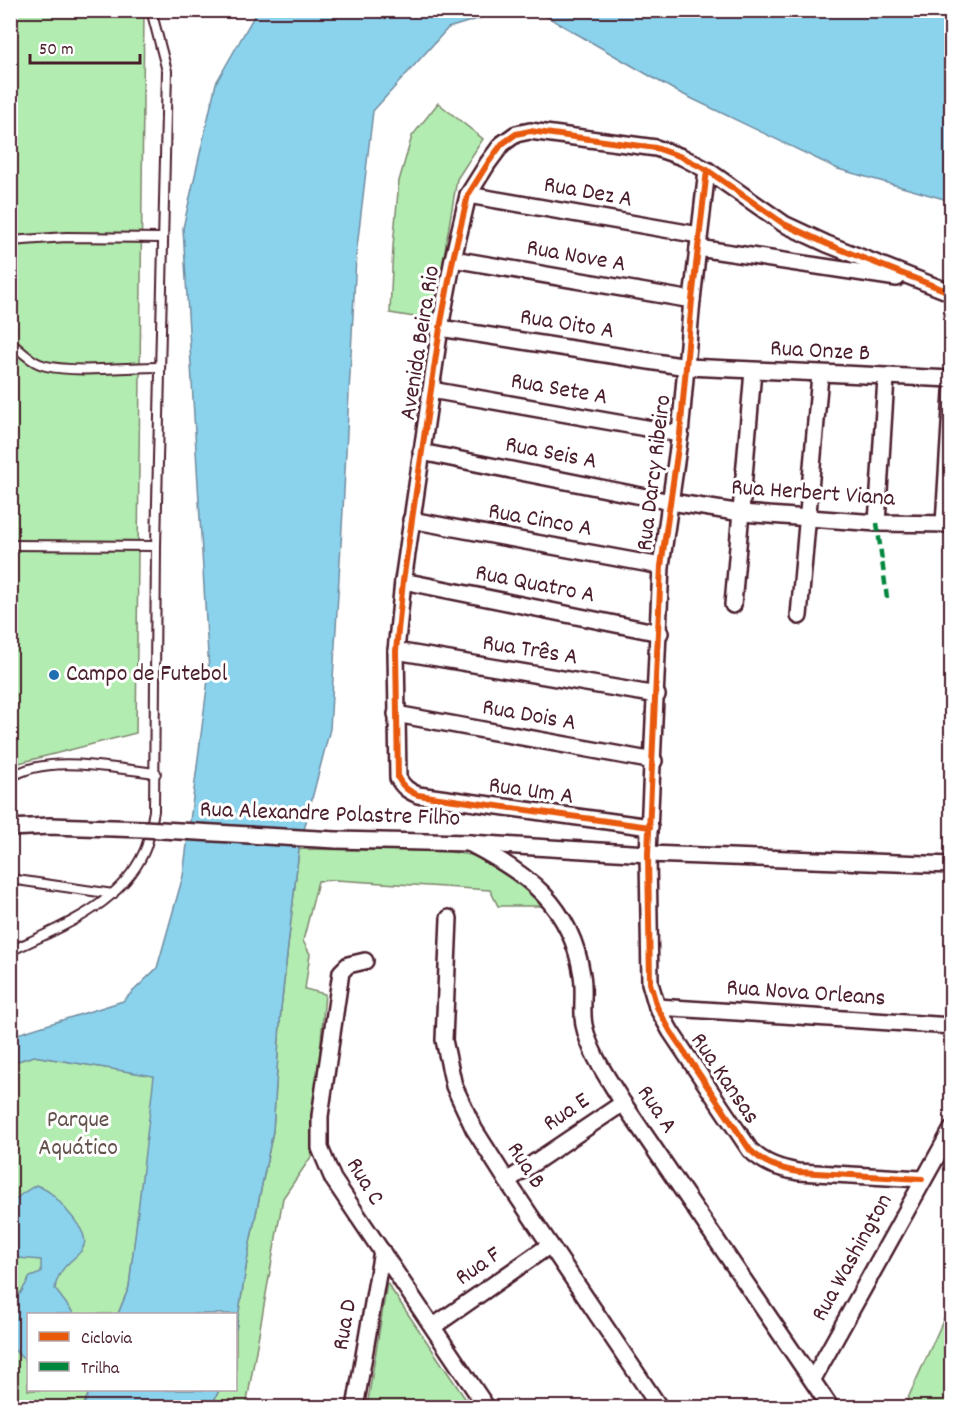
<svg xmlns="http://www.w3.org/2000/svg" width="962" height="1418" font-family="Dekko,sans-serif">
<style>
.green{fill:#b2ecb0;stroke:#7e866e;stroke-width:1.5}
.water{fill:#8bd3ed;stroke:#718b9f;stroke-width:1.5;fill-rule:evenodd}
.lines{fill:none;stroke-linecap:round;stroke-linejoin:round}
.service-casing{stroke:#4a1f2b;stroke-width:12}
.minor-casing{stroke:#4a1f2b;stroke-width:20}
.service{stroke:#fff;stroke-width:8}
.minor{stroke:#fff;stroke-width:15}
.minor-bridge-casing{stroke:#4a1f2b;stroke-width:20;stroke-linecap:butt}
.minor-bridge{stroke:#fff;stroke-width:15}
.quiet{stroke:#00873e;stroke-width:4.5;stroke-dasharray:9 4.5;stroke-linecap:butt}
.cycleway-casing{stroke:#fff;stroke-width:10}
.cycleway{stroke:#e8590c;stroke-width:6}
.poi-dot{fill:#1f6fb2;stroke:#fff;stroke-width:2}
.labels{text-anchor:middle;dominant-baseline:central;stroke-width:6;stroke-linejoin:round;paint-order:stroke}
.street-label{font-size:24px;fill:#4a1f2b;stroke:#fff}
.poi-label{font-size:24px;fill:#4a1f2b;stroke:#fff;text-anchor:start}
.park-label{font-size:24px;fill:#64524c;stroke:#fff}
</style>
<rect width="100%" height="100%" fill="#fff"/>
<filter id="ink" filterUnits="userSpaceOnUse"><feTurbulence type="fractalNoise" baseFrequency=".0167" numOctaves="2"/><feDisplacementMap in="SourceGraphic" scale="12" xChannelSelector="R" yChannelSelector="G"/><feConvolveMatrix kernelMatrix="1 2 1 2 8 2 1 2 1" color-interpolation-filters="sRGB"/></filter>
<g filter="url(#ink)">
<g class="green">
<polygon points="11,11 144,11 136,733 11,765"/>
<polygon points="438,103 483,139 457,179 433,320 390,313 393,246 399,181 412,136"/>
<polygon points="299,849 445,851 471,855 494,864 524,883 544,906 498,906 490,890 336,880 318,881 303,941 310,954 305,989 325,994 311,1157 283,1198 246,1407 211,1408 219,1390 236,1390 236,1330 250,1243 273,1131 281,1008"/>
<polygon points="34,1056 155,1076 129,1287 118,1314 28,1314 28,1390 90,1390 83,1407 11,1408 11,1063"/>
<polygon points="387,1283 471,1407 367,1407"/>
<polygon points="951,1303 951,1407 904,1407"/>
</g>
<g class="water">
<polygon points="257,11 504,11 448,28 373,111 356,256 343,510 330,729 299,849 281,1008 273,1131 250,1243 236,1330 236,1314 118,1314 129,1287 154,1076 34,1056 11,1063 11,1036 123,1001 157,968 183,876 209,672 183,228 216,83"/>
<polygon points="537,11 951,11 951,201 838,169 676,91"/>
<path d="M36,1185C53,1192 57,1199 68,1212C110,1259 60,1249 55,1289L74,1314H28V1362L21,1357L11,1346L10,1204L23,1193ZM18,1258L41,1260V1273L30,1277L20,1294L14,1293L16,1261Z"/>
<polygon points="90,1390 219,1390 211,1407 83,1407"/>
</g>
<g class="lines">
<defs>
<g id="service">
<polyline points="10,241 66,237 162,238"/>
<path d="M10,342C21,351 32,363 46,366C75,373 128,367 160,367"/>
<polyline points="10,545 156,546"/>
<path d="M10,778C46,753 114,769 156,773"/>
<polyline points="10,879 113,894"/>
<path d="M10,951C61,927 120,905 144,852C150,840 151,824 154,811L156,546L167,71L151,10"/>
</g>
<g id="minor">
<path d="M707,170L692,300L680,434L661,566L648,854L650,983L657,1007L671,1032L750,1150C765,1164 778,1168 798,1172L922,1179"/>
<polyline points="468,195 699,235"/>
<polyline points="698,248 897,278"/>
<polyline points="453,259 692,300"/>
<polyline points="440,328 687,367 952,379"/>
<polyline points="431,390 680,434"/>
<polyline points="421,452 671,502 742,513 877,523 952,524"/>
<polyline points="411,520 661,566"/>
<polyline points="877,523 886,378"/>
<polyline points="944,524 952,392"/>
<polyline points="403,581 660,633"/>
<polyline points="733,605 753,371"/>
<polyline points="799,616 820,375"/>
<polyline points="396,651 657,695"/>
<polyline points="396,714 654,761"/>
<path d="M650,827L418,795C408,791 403,787 398,778L396,651L403,581L440,328L453,259L468,195L488,163L502,144L516,134L530,131L656,148L682,157L707,170L784,224L827,244L952,293"/>
<polyline points="10,828 50,826 144,829"/>
<polyline points="336,840 469,843 648,854 952,865"/>
<path d="M469,843C527,873 571,905 582,975C585,992 581,1009 584,1025C590,1054 608,1078 623,1103L831,1408"/>
<polyline points="449,918 444,1040 454,1086 474,1129 507,1181 660,1408"/>
<polyline points="365,961 348,965 341,972 320,1116 320,1148 333,1179 487,1408"/>
<polyline points="657,1007 952,1026"/>
<polyline points="507,1181 623,1103"/>
<polyline points="434,1326 550,1245"/>
<polyline points="813,1379 952,1129"/>
<polyline points="355,1408 382,1251"/>
</g>
</defs>
<use href="#service" class="service-casing"/>
<use href="#minor" class="minor-casing"/>
<use href="#service" class="service"/>
<use href="#minor" class="minor"/>
<defs>
<polyline id="minor-bridge" points="144,829 336,840"/>
</defs>
<use href="#minor-bridge" class="minor-bridge-casing"/>
<use href="#minor-bridge" class="minor-bridge"/>
<polyline class="quiet" points="877,523 887,598"/>
<defs>
<g id="cycleway">
<path d="M707,170L692,300L680,434L661,566L648,854L650,983L657,1007L671,1032L750,1150C765,1164 778,1168 798,1172L922,1179"/>
<path d="M650,827L418,795C408,791 403,787 398,778L396,651L403,581L440,328L453,259L468,195L488,163L502,144L516,134L530,131L656,148L682,157L707,170L784,224L827,244L952,293"/>
</g>
</defs>
<use href="#cycleway" class="cycleway-casing"/>
<use href="#cycleway" class="cycleway"/>
</g>
</g>
<circle class="poi-dot" cx="54" cy="675" r="6"/>
<g class="labels">
<g class="street-label">
<text transform="translate(588 193) rotate(10)">Rua Dez A</text>
<text transform="translate(576 257) rotate(10)">Rua Nove A</text>
<text transform="translate(567 325) rotate(9)">Rua Oito A</text>
<text transform="translate(421 343) rotate(-81)">Avenida Beira Rio</text>
<text transform="translate(820 352) rotate(3)">Rua Onze B</text>
<text transform="translate(559 390) rotate(10)">Rua Sete A</text>
<text transform="translate(551 454) rotate(11)">Rua Seis A</text>
<text transform="translate(655 473) rotate(-83)">Rua Darcy Ribeiro</text>
<text transform="translate(813 494) rotate(4)">Rua Herbert Viana</text>
<text transform="translate(540 521) rotate(10)">Rua Cinco A</text>
<text transform="translate(535 585) rotate(11)">Rua Quatro A</text>
<text transform="translate(530 651) rotate(9)">Rua Três A</text>
<text transform="translate(529 716) rotate(10)">Rua Dois A</text>
<text transform="translate(531 792) rotate(8)">Rua Um A</text>
<text transform="translate(330 815) rotate(2)">Rua Alexandre Polastre Filho</text>
<text transform="translate(806 994) rotate(4)">Rua Nova Orleans</text>
<text transform="translate(724 1079) rotate(56)">Rua Kansas</text>
<text transform="translate(656 1110) rotate(56)">Rua A</text>
<text transform="translate(567 1113) rotate(-34)">Rua E</text>
<text transform="translate(525 1166) rotate(57)">Rua B</text>
<text transform="translate(364 1182) rotate(59)">Rua C</text>
<text transform="translate(853 1258) rotate(-61)">Rua Washington</text>
<text transform="translate(479 1267) rotate(-35)">Rua F</text>
<text transform="translate(346 1325) rotate(-80)">Rua D</text>
</g>
<g class="poi-label">
<text x="66" y="675">Campo de Futebol</text>
</g>
<g class="park-label">
<text x="78" y="1121">Parque<tspan x="78" dy="28">Aquático</tspan></text>
</g>
</g>
<rect width="962" height="1418" fill="none" stroke="#fff" stroke-width="36"/>
<rect x="18" y="18" width="926" height="1382" fill="none" stroke="#4a1f2b" stroke-width="2" filter="url(#ink)"/>
<rect x="27" y="1313" width="210" height="78" fill="#ffffff" stroke="#b7a5aa" stroke-width="1.5"/>
<rect x="39" y="1332" width="30" height="9" fill="#e8590c" stroke="#b7a5aa" stroke-width="1.5"/>
<text x="81" y="1343" font-size="18" fill="#4a1f2b">Ciclovia</text>
<rect x="39" y="1362" width="30" height="9" fill="#00873e" stroke="#b7a5aa" stroke-width="1.5"/>
<text x="81" y="1373" font-size="18" fill="#4a1f2b">Trilha</text>
<path d="M30 54v9h110v-9" fill="none" stroke="#4a1f2b" stroke-width="3"/>
<text x="39" y="54" font-size="18" fill="#4a1f2b" stroke="#ffffff" stroke-width="4.5" paint-order="stroke">50 m</text>
</svg>
